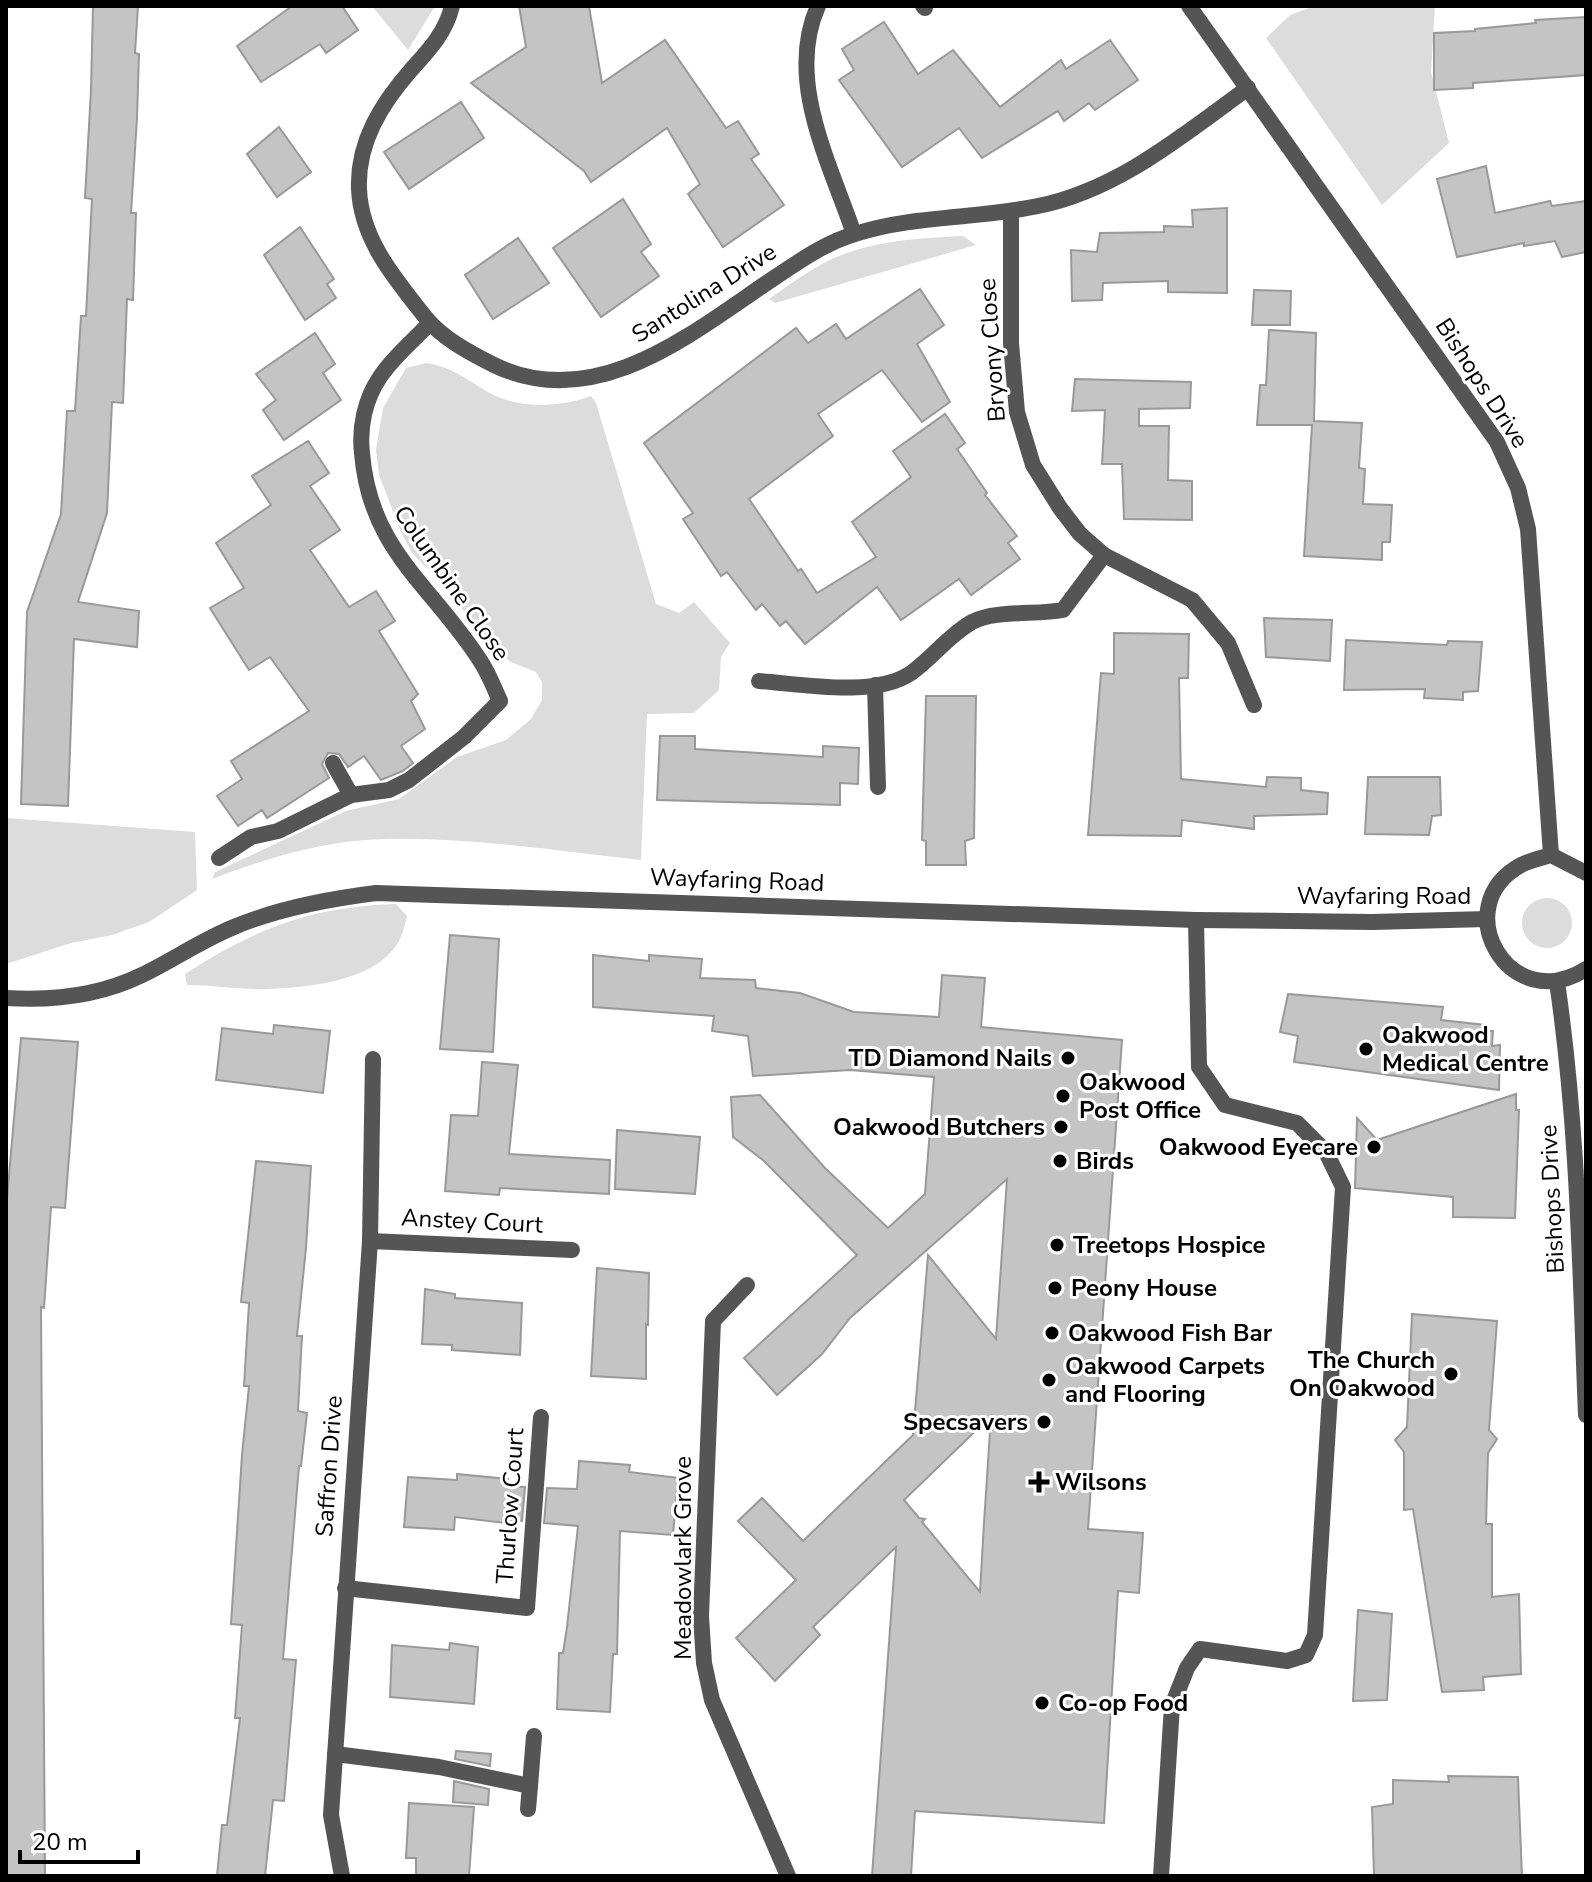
<svg xmlns="http://www.w3.org/2000/svg" width="1592" height="1882" font-family="'Nunito Sans',sans-serif">
<style>
.green{fill:#dcdcdc}
.building{fill:#c4c4c4;stroke:#999;stroke-width:2;fill-rule:evenodd}
.lines{fill:none;stroke-linecap:round;stroke-linejoin:round}
.service{stroke:#555;stroke-width:16}
.minor{stroke:#555;stroke-width:16}
.tertiary{stroke:#555;stroke-width:16}
.poi-dot{fill:#000;stroke:#fff;stroke-width:3}
.labels{text-anchor:middle;dominant-baseline:central;stroke-width:6;stroke-linejoin:round;paint-order:stroke}
.street-label{font-size:24px;fill:#000;stroke:#fff}
.poi-label{font-size:24px;font-weight:bold;fill:#000;stroke:#fff;text-anchor:start}
</style>
<rect width="100%" height="100%" fill="#fff"/>
<g class="green">
<polygon points="372,6 435,6 408,50"/>
<polygon points="1435,6 1431,72 1449,143 1382,205 1266,38 1290,15 1312,7"/>
<path d="M963,236L976,245L775,303L769,299C786,287 804,274 822,264C864,241 917,238 963,236Z"/>
<path d="M427,363C454,368 466,379 488,392C517,409 560,408 591,396L596,403L656,604L679,613L694,602L730,643L721,657L719,690L694,713L647,714L641,860C556,851 470,837 385,839C325,840 267,858 212,879L215,872L346,811L399,799L457,757L506,740L531,719L542,700V682L536,672L511,662L490,647L447,588L412,553L401,532L379,475L376,450L383,408L406,368Z"/>
<polygon points="6,818 195,832 197,890 149,922 112,935 71,943 6,964"/>
<circle cx="1547" cy="923" r="25"/>
<path d="M396,904L407,916C404,930 400,944 389,954C363,982 303,988 267,989C241,990 214,985 187,985L185,974C256,928 311,907 396,904Z"/>
</g>
<g class="building">
<polygon points="93,6 138,6 135,53 139,54 137,118 131,213 136,213 133,300 127,299 123,403 112,402 107,513 78,602 139,611 137,647 74,639 68,806 21,804 27,612 61,514 67,411 75,411 81,316 86,316 92,199 85,198 91,90"/>
<polygon points="292,6 342,6 358,30 326,53 320,44 261,82 237,46"/>
<polygon points="519,6 589,6 602,83 665,40 726,128 738,121 759,154 751,159 784,205 723,247 688,194 700,184 667,128 591,182 584,171 471,83 526,47"/>
<polygon points="1586,17 1586,75 1473,83 1473,88 1434,90 1434,33 1475,31 1475,29 1536,23 1535,20"/>
<polygon points="884,22 918,74 953,50 1000,107 1061,60 1066,69 1110,40 1138,80 1095,110 1089,103 1064,121 1058,111 982,158 959,128 902,167 839,80 854,70 842,49"/>
<polygon points="461,102 484,138 409,189 384,152"/>
<polygon points="279,127 311,172 277,197 247,154"/>
<polygon points="1486,166 1495,213 1550,201 1552,206 1586,201 1586,252 1562,257 1555,241 1524,246 1524,243 1457,257 1437,179"/>
<polygon points="623,199 651,244 641,252 659,276 601,317 553,248"/>
<polygon points="1227,208 1227,293 1168,292 1168,281 1103,283 1102,300 1072,301 1071,250 1097,252 1100,233 1164,232 1164,226 1193,227 1192,210"/>
<polygon points="300,227 334,279 327,284 336,298 305,320 264,255"/>
<polygon points="518,238 549,283 493,319 465,275"/>
<polygon points="920,289 944,325 917,344 950,402 922,422 882,370 818,414 833,436 749,499 798,571 801,569 817,593 876,557 852,522 911,477 893,451 945,414 965,443 957,449 987,493 985,495 1017,536 1008,543 1020,559 971,595 959,579 901,620 877,587 805,644 786,621 780,626 762,604 756,610 727,572 721,576 683,519 693,513 644,443 796,328 808,343 836,324 846,339"/>
<polygon points="1254,290 1291,291 1290,325 1252,325"/>
<polygon points="1269,330 1316,333 1314,421 1362,423 1359,468 1365,469 1363,504 1392,505 1390,542 1382,542 1382,560 1304,556 1312,425 1257,425 1260,385 1266,385"/>
<polygon points="315,333 335,364 323,373 341,400 284,440 263,410 276,400 256,374"/>
<polygon points="1075,379 1191,382 1190,408 1139,409 1139,426 1169,426 1168,480 1192,481 1192,520 1124,519 1122,464 1102,464 1105,410 1072,411"/>
<polygon points="308,441 329,473 310,486 340,530 310,550 349,607 376,591 395,621 379,631 418,694 411,701 425,729 401,746 413,763 403,771 381,780 364,756 348,767 339,754 328,753 322,764 329,778 267,818 262,810 238,826 217,796 242,779 231,761 309,711 270,657 249,670 210,608 244,588 216,543 271,505 252,476"/>
<polygon points="1264,618 1332,620 1330,661 1266,657"/>
<polygon points="1114,633 1189,634 1188,678 1179,678 1181,779 1266,787 1267,777 1301,778 1301,790 1328,793 1327,814 1254,816 1254,829 1182,820 1181,836 1088,835 1101,673 1114,674"/>
<polygon points="1346,640 1447,645 1448,641 1482,642 1478,691 1463,692 1463,700 1424,698 1425,689 1344,690"/>
<polygon points="926,696 976,696 974,838 965,841 966,865 926,865 926,841 922,840"/>
<polygon points="660,736 695,736 695,749 823,757 823,746 859,748 858,784 840,783 840,805 657,800"/>
<polygon points="1368,777 1440,777 1441,815 1432,816 1429,835 1365,834"/>
<polygon points="450,935 499,939 493,1052 440,1049"/>
<path d="M593,955L649,961V955L702,959L700,978L755,980L756,988L800,993L854,1012L939,1017L942,975L985,978L981,1027L1122,1040L1088,1529L1143,1533L1139,1593L1118,1591L1104,1823L915,1811L911,1876H872L896,1547L813,1627L820,1635L775,1681L736,1638L796,1580L738,1521L762,1498L803,1541L913,1435L928,1255L996,1339L1007,1179L850,1318L822,1354L777,1395L744,1358L857,1255L764,1161L733,1137L731,1097L760,1095L825,1168L888,1228L925,1194L934,1077L850,1070L753,1076L748,1036L712,1031L714,1016L593,1007ZM991,1416L984,1523L980,1592L922,1522L925,1519L919,1518L904,1500Z"/>
<polygon points="1288,994 1443,1007 1441,1020 1485,1025 1485,1031 1493,1031 1492,1046 1500,1045 1499,1090 1294,1062 1298,1036 1280,1032"/>
<polygon points="274,1025 330,1031 323,1093 216,1080 222,1028 273,1034"/>
<polygon points="21,1038 78,1042 65,1208 51,1207 44,1308 41,1307 45,1876 6,1876 6,1210"/>
<polygon points="482,1062 518,1065 509,1154 610,1160 609,1194 500,1188 499,1195 445,1191 451,1115 478,1116"/>
<polygon points="1516,1094 1516,1110 1519,1110 1515,1218 1453,1217 1453,1197 1355,1188 1357,1118 1377,1140"/>
<polygon points="617,1130 700,1137 695,1194 615,1189"/>
<polygon points="256,1161 311,1166 306,1248 297,1336 302,1336 298,1411 307,1413 301,1466 299,1466 283,1659 296,1660 284,1801 273,1800 265,1876 217,1876 222,1825 227,1825 240,1718 235,1718 242,1625 231,1624 242,1455 249,1386 244,1386 249,1303 241,1302"/>
<polygon points="597,1268 649,1273 648,1325 646,1324 646,1379 591,1376"/>
<polygon points="425,1289 455,1294 455,1298 522,1303 520,1355 452,1350 452,1345 422,1344"/>
<polygon points="1412,1314 1497,1321 1489,1430 1497,1439 1488,1453 1486,1524 1492,1524 1492,1597 1519,1594 1521,1674 1483,1677 1484,1690 1442,1692 1413,1509 1404,1510 1404,1452 1395,1440 1407,1427"/>
<polygon points="579,1461 630,1465 629,1472 678,1478 673,1535 620,1531 617,1654 613,1654 610,1712 557,1709 559,1653 563,1653 567,1627 578,1526 544,1523 547,1488 577,1489"/>
<polygon points="457,1474 508,1479 508,1486 525,1487 522,1521 506,1519 505,1523 455,1517 454,1530 404,1527 408,1477 457,1480"/>
<polygon points="1358,1610 1392,1614 1387,1700 1353,1701"/>
<polygon points="450,1643 478,1647 474,1704 390,1697 392,1645 449,1650"/>
<polygon points="456,1751 491,1754 490,1766 455,1759"/>
<polygon points="1448,1776 1518,1777 1522,1876 1374,1876 1372,1807 1393,1804 1393,1780 1449,1782"/>
<polygon points="454,1781 489,1789 488,1805 453,1802"/>
<polygon points="409,1803 474,1807 469,1876 416,1876 416,1858 406,1858"/>
</g>
<g class="lines">
<g class="service">
<polyline points="923,6 925,8"/>
<polyline points="875,685 878,787"/>
<polyline points="333,763 351,795"/>
<polyline points="219,858 251,837 278,831 351,795 389,790 409,780 464,737 500,701"/>
<polyline points="1161,1876 1172,1706 1187,1668 1200,1649 1287,1661 1306,1655 1315,1635 1343,1187 1326,1152 1297,1123 1225,1105 1199,1067 1196,920"/>
</g>
<g class="minor">
<path d="M452,6C446,32 429,50 411,70C382,103 357,142 359,189C361,240 396,280 426,318C442,338 470,353 494,365C598,415 694,331 777,276C801,260 827,242 855,234C914,215 978,219 1038,206C1118,190 1183,135 1248,88"/>
<path d="M818,6C785,80 830,163 854,234"/>
<polyline points="1011,211 1011,343 1017,412 1033,465 1060,508 1080,534 1104,555 1192,600 1228,643 1254,705"/>
<path d="M430,323C414,340 393,357 380,377C365,399 359,427 362,453C370,552 433,586 481,662C489,674 494,688 500,701"/>
<path d="M759,681C801,684 875,698 911,673C932,658 949,635 972,622C994,610 1036,615 1063,610L1104,555"/>
<polyline points="370,1241 572,1250"/>
<polyline points="747,1285 713,1321 701,1616 704,1663 712,1700 788,1876"/>
<polyline points="345,1588 527,1608 541,1417"/>
<polyline points="335,1754 439,1767 530,1786 534,1736"/>
<polyline points="528,1809 530,1786"/>
<polyline points="342,1876 331,1815 370,1241 373,1059"/>
</g>
<g class="tertiary">
<polyline points="1189,6 1497,442 1518,488 1528,529 1551,855"/>
<path d="M1586,873L1551,855C1542,858 1530,860 1521,865C1446,906 1509,1018 1586,969"/>
<path d="M1557,982C1578,1125 1580,1270 1586,1415"/>
<path d="M6,998C53,1001 99,996 142,975C173,960 202,940 234,927C279,908 328,899 376,893L1196,920L1372,922L1487,919"/>
</g>
</g>
<g class="poi-dot">
<circle cx="1366" cy="1049" r="8"/>
<circle cx="1068" cy="1058" r="8"/>
<circle cx="1063" cy="1096" r="8"/>
<circle cx="1061" cy="1127" r="8"/>
<circle cx="1374" cy="1147" r="8"/>
<circle cx="1060" cy="1161" r="8"/>
<circle cx="1057" cy="1245" r="8"/>
<circle cx="1055" cy="1288" r="8"/>
<circle cx="1052" cy="1333" r="8"/>
<circle cx="1451" cy="1374" r="8"/>
<circle cx="1049" cy="1380" r="8"/>
<circle cx="1044" cy="1422" r="8"/>
<path d="M1035 1470h8v8h8v8h-8v8h-8v-8h-8v-8h8z"/>
<circle cx="1042" cy="1703" r="8"/>
</g>
<g class="labels">
<g class="street-label">
<text transform="translate(704 293) rotate(-32)">Santolina Drive</text>
<text transform="translate(992 350) rotate(-94)">Bryony Close</text>
<text transform="translate(1482 383) rotate(57)">Bishops Drive</text>
<text transform="translate(452 583) rotate(55)">Columbine Close</text>
<text transform="translate(737 880) rotate(2)">Wayfaring Road</text>
<text x="1384" y="896">Wayfaring Road</text>
<text transform="translate(1552 1199) rotate(-93)">Bishops Drive</text>
<text transform="translate(472 1221) rotate(3)">Anstey Court</text>
<text transform="translate(329 1466) rotate(-86)">Saffron Drive</text>
<text transform="translate(510 1506) rotate(-86)">Thurlow Court</text>
<text transform="translate(683 1558) rotate(-90)">Meadowlark Grove</text>
</g>
<g class="poi-label">
<text x="1382" y="1035">Oakwood<tspan x="1382" dy="28">Medical Centre</tspan></text>
<text x="1052" y="1058" text-anchor="end">TD Diamond Nails</text>
<text x="1079" y="1082">Oakwood<tspan x="1079" dy="28">Post Office</tspan></text>
<text x="1045" y="1127" text-anchor="end">Oakwood Butchers</text>
<text x="1358" y="1147" text-anchor="end">Oakwood Eyecare</text>
<text x="1076" y="1161">Birds</text>
<text x="1073" y="1245">Treetops Hospice</text>
<text x="1071" y="1288">Peony House</text>
<text x="1068" y="1333">Oakwood Fish Bar</text>
<text x="1435" y="1360" text-anchor="end">The Church<tspan x="1435" dy="28">On Oakwood</tspan></text>
<text x="1065" y="1366">Oakwood Carpets<tspan x="1065" dy="28">and Flooring</tspan></text>
<text x="1028" y="1422" text-anchor="end">Specsavers</text>
<text x="1055" y="1482">Wilsons</text>
<text x="1058" y="1703">Co-op Food</text>
</g>
</g>
<rect width="1592" height="1882" fill="none" stroke="#000000" stroke-width="16"/>
<path d="M20 1850v12h118v-12" fill="none" stroke="#000000" stroke-width="4"/>
<text x="32" y="1850" font-size="24" fill="#000000" stroke="#ffffff" stroke-width="6" paint-order="stroke">20 m</text>
</svg>
